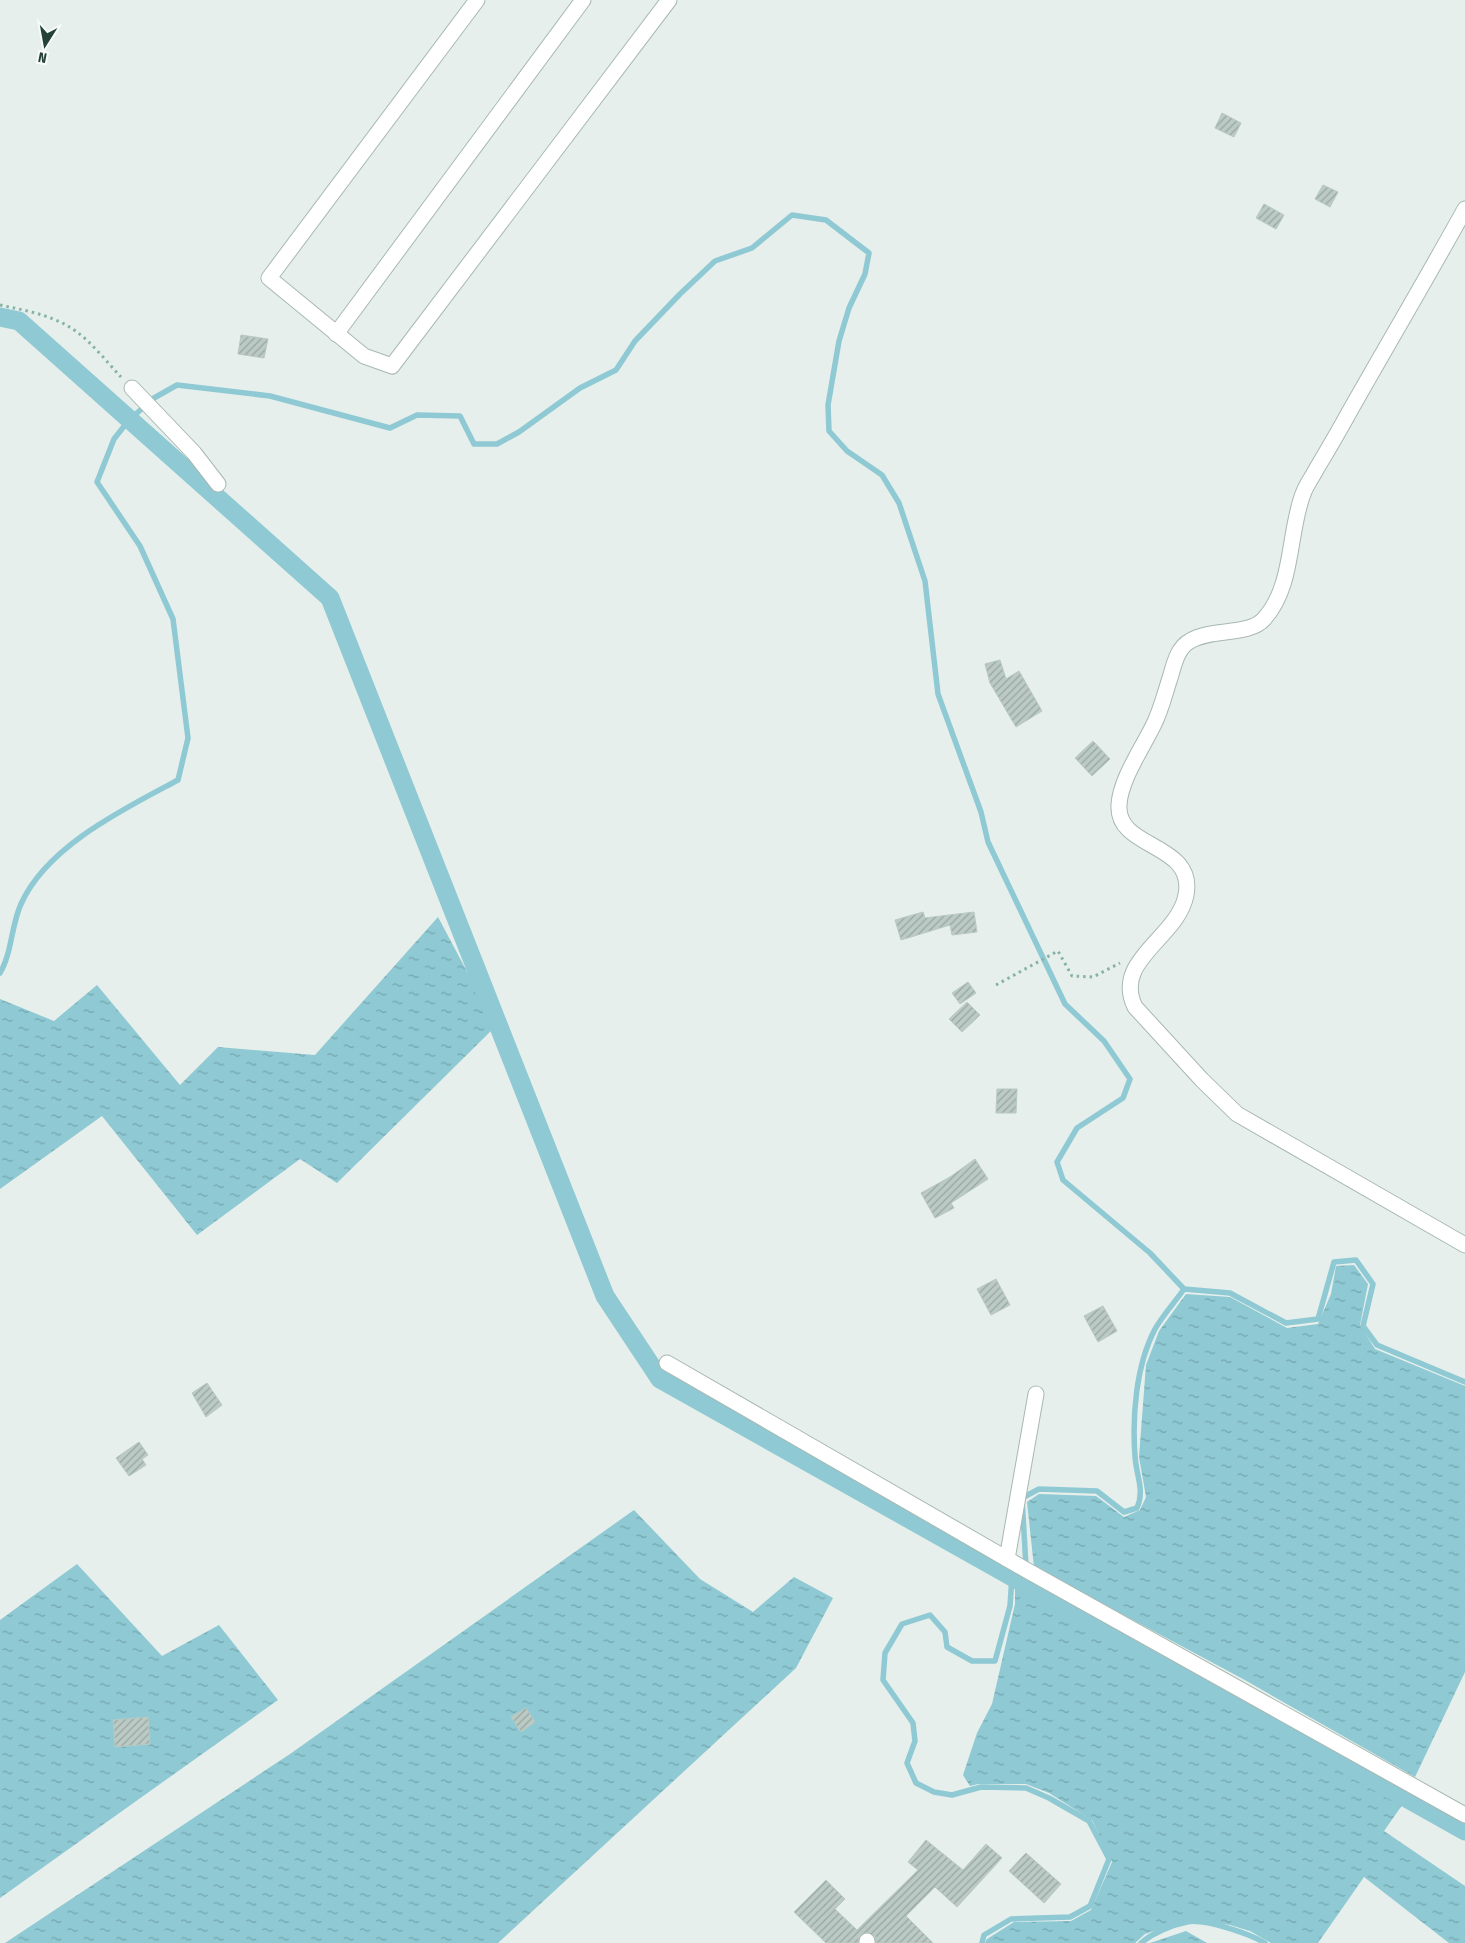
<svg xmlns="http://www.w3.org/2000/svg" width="1465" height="1943" font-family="'Fira Sans Condensed',sans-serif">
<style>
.water{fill:url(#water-ripples)}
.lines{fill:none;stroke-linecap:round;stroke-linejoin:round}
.stream{stroke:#8ec9d4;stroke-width:5.5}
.canal{stroke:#8ec9d4;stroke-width:19}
.building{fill:url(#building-hatch);stroke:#b8c9c2}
.minor-casing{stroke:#a8b8b2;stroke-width:17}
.path{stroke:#86b3a5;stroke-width:3;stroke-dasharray:2.5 4;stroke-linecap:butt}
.minor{stroke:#fff;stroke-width:15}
</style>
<defs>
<pattern id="water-ripples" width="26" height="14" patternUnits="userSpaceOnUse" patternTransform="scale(1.25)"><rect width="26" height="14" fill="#8ec9d4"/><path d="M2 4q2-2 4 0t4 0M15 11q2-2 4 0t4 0" fill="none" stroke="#74a5ad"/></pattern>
<pattern id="building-hatch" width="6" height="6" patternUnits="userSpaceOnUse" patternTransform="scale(1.25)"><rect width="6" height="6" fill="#bbcac4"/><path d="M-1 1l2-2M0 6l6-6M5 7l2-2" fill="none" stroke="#98a6a0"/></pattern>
</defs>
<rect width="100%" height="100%" fill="#e6efeb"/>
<g class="water">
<polygon points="438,917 496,1026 337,1183 300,1159 197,1235 102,1116 0,1189 0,999 54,1021 97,985 180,1085 218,1047 315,1055"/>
<polygon points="1354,1265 1368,1284 1360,1325 1375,1349 1465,1386 1465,1672 1415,1777 1243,1679 1034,1567 1027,1502 1039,1494 1096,1496 1124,1517 1140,1510 1146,1497 1139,1457 1146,1365 1159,1331 1186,1294 1230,1297 1287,1328 1318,1324 1331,1294 1336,1266"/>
<polygon points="634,1510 700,1579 753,1612 794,1577 833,1598 796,1668 498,1943 5,1943 290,1754"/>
<polygon points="77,1564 162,1656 219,1625 278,1700 0,1898 0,1620"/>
<polygon points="1015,1583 1405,1801 1384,1831 1465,1886 1465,1943 1449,1943 1364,1877 1318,1943 1271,1943 1250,1931 1230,1925 1190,1919 1145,1934 1135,1943 985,1943 987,1939 1014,1922 1071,1921 1091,1910 1112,1862 1092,1820 1049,1793 1026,1784 978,1784 970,1786 963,1775 977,1733 992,1704 1015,1604"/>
<polygon points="1186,1931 1207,1943 1150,1943"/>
</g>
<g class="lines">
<g class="stream">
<path d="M0,973C12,953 11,926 21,904C47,846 124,809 178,780L188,738L173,619L140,546L97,482L114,439L129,420L154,398L177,385L270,396L390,428L417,415L460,416L474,444H497L519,432L580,388L616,370L635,341L680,294L715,261L752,248L792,215L826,220L869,253L865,274L849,308L839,341L828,405L829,431L847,451L882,475L899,503L925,581L938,694L981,812L988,842L1065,1004L1104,1041L1130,1079L1123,1098L1077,1128L1057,1162L1063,1180L1150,1253L1184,1289L1230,1293L1286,1323L1318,1319L1334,1262L1356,1260L1373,1284L1363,1326L1377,1345L1465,1382"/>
<path d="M982,1943L984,1935L1011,1919L1070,1917L1090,1906L1109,1859L1089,1821L1049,1798L1026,1788L981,1787L952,1795L934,1792L916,1783L907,1763L915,1741L913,1723L883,1680L885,1653L902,1624L930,1615L945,1632L947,1647L972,1661H995L1010,1606L1012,1576L1026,1566L1022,1498L1039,1489L1097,1491L1124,1512L1137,1508C1145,1490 1136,1475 1135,1456C1132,1416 1136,1365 1155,1329C1163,1315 1175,1302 1184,1289"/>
<path d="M1141,1943C1153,1933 1171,1925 1187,1922C1204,1918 1250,1934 1265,1943"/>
</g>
<polyline class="canal" points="0,317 19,321 330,598 605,1296 660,1379 1465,1831"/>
</g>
<g class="building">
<polygon points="1222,113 1241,123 1234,137 1215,128"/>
<polygon points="1323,185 1338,192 1330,207 1315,199"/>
<polygon points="1264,204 1284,215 1276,229 1256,218"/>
<polygon points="241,335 268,339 264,358 238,354"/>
<polygon points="1000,660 1006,679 1019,671 1042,711 1016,727 990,683 985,664"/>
<polygon points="1093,741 1110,759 1092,776 1075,758"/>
<polygon points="923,912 925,918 974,912 977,932 952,935 950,925 901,940 895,920"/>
<polygon points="968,982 976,993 960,1004 952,993"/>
<polygon points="967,1002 980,1015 962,1032 949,1019"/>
<polygon points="997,1089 1017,1089 1016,1113 996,1113"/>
<polygon points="975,1159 988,1179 951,1203 954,1208 935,1218 921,1193 950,1177"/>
<polygon points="996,1279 1010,1305 991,1315 977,1289"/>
<polygon points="1103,1306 1117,1331 1098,1342 1084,1316"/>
<polygon points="207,1383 222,1405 206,1417 192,1393"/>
<polygon points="139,1442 148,1455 142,1459 146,1465 129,1476 116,1458"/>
<polygon points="526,1708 535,1722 521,1732 511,1717"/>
<polygon points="148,1717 150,1744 115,1747 113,1720"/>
<polygon points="926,1840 963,1870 986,1844 1002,1858 957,1907 935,1887 906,1916 933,1943 876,1943 875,1936 867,1932 859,1936 858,1943 826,1943 794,1912 826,1880 845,1899 835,1909 857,1930 918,1870 908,1862"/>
<polygon points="1026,1853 1061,1884 1044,1903 1009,1871"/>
</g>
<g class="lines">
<defs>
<g id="minor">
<polyline points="477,0 269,278 364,356 392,366 669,0"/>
<path d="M1465,209C1428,276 1389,342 1351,409C1340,429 1329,448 1317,468C1313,476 1306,485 1303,494C1288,533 1294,586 1264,619C1249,636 1211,628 1190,641C1177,648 1174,665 1170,678C1165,693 1161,710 1154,724C1143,747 1120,780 1119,805C1116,850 1196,842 1186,895C1178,938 1112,960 1135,1007L1202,1080L1237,1114L1465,1245"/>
<polyline points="336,334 583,0"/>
<polyline points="132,388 194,453 218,484"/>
<polyline points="667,1363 1028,1571 1465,1815"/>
<polyline points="1007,1559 1036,1394"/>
<polyline points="867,1943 867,1941"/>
</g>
</defs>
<use href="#minor" class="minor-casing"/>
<g class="path">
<path d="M0,305C27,311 54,315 77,332C93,344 107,362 121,377"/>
<polyline points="996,985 1058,951 1072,976 1093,977 1120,963"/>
</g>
<use href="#minor" class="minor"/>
</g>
<g transform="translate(45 45) rotate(191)" stroke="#f7fbf9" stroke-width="4" paint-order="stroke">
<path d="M0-4L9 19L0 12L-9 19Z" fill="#24423a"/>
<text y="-8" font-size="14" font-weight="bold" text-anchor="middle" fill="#24423a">N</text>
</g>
</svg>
